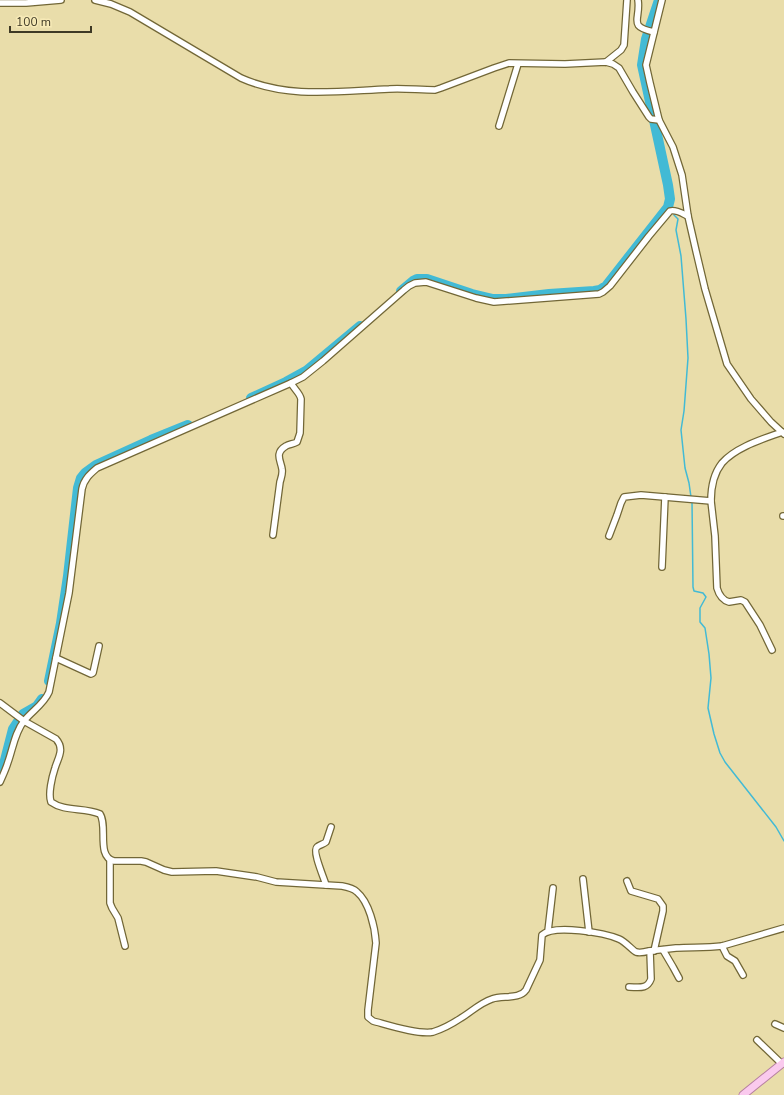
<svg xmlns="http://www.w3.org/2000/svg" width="784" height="1095" font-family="'Nunito Sans',sans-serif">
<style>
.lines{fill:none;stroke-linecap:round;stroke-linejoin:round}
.stream{stroke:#42bad5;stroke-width:1.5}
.river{stroke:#42bad5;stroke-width:10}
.minor-casing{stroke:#726737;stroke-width:8}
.major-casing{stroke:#b680a0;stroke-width:9}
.minor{stroke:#fff;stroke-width:5.5}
.major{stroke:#facaee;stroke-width:7}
</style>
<rect width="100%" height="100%" fill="#e9ddaa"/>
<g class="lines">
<g class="stream">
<polyline points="674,215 678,219 676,230 681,256 686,319 688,358 684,411 681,430 685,468 689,483 691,497"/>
<polyline points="692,501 693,587 694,591 703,593 706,597 700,608 700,622 705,628 709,654 711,678 708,708 714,734 720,753 725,762 776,827 784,841"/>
</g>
<g class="river">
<polyline points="401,291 413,281 417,279 427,279 472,294 493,299 506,299 549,294 594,291 600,290 606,286 668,207 670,199 668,185 642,65 646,39 659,0"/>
<polyline points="251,398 286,382 306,371 360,326"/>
<polyline points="49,681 61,623 68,576 78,488 81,478 85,473 96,465 151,440 188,425"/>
<polyline points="0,773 4,764 13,729 23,714 37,706 42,699"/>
</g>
<defs>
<g id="minor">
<path d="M95,0L111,4L130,12L241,78C288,99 339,91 389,89C404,88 419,90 435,90L441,88L494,68L509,63L565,64L606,62L613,64L619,68L633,92L649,117L651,119L659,120L673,147L682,175L688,216L696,251L705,289L727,364L751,399L771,422L784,434"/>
<path d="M638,0C641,20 627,26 654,32"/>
<polyline points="0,3 26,3 61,0"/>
<polyline points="606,62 621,50 624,45 627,0"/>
<polyline points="659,120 650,83 646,65 662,0"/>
<polyline points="499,126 518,64"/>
<path d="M711,501L715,536L717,588C719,595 722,600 729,602L741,600L745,602L760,625L772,650"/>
<polyline points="783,516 784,516"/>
<path d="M273,535L280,482C281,478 283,474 282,469C281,461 274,453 286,446C289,444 294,444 297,442L300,433L301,399C300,393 294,389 291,383"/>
<path d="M609,536L617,515L621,503L624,497L641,495L711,501C711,488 714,473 722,463C736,447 763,439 782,432"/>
<polyline points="662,567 665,497"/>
<polyline points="56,658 91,674 93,673 99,646"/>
<path d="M0,703L24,721L56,739C65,749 58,758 55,768C52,777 48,794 51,802C65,812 84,807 100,814C108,826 96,857 114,861H141L146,862L164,870L172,872L216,871L257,877L276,882L342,886C348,887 353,888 357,892C369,902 375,927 376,943L368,1010V1017L373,1021C388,1025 418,1035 433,1032C443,1029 452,1024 461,1018C471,1012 480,1003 492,999C502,995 519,1000 526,990L540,960L542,935C554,924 605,933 619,939C626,942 633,951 636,952C640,953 645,952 649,951C658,950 667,949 676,948C691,947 706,948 722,946L784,928"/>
<path d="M0,782C3,775 6,769 8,762C13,748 15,732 24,721C32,711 44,704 49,692L69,593L82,489C84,479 90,474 97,468L291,383L303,377L323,361L404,290L409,286L415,283L426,282L476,298L494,302L599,294L603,292L610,286L649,236L670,211C676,209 683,214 688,216"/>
<polyline points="110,860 110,903 112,908 118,918 125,946"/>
<polyline points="583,879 589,932"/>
<polyline points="627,881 631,891 658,899 663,906 663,911 654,951"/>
<path d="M326,885C324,878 312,851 317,847C319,845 324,844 326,842L331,827"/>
<polyline points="548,931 553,888"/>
<polyline points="722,946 727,956 735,961 743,975"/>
<polyline points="663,950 673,967 679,978"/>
<path d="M629,987C638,987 647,990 651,979L650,951"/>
<polyline points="775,1024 784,1028"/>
<polyline points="757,1040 782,1064"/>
</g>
<polyline id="major" points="743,1095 784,1062"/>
</defs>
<use href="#minor" class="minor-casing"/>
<use href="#major" class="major-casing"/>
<use href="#minor" class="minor"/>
<use href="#major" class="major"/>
</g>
<path d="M10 26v6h81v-6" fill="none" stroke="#3e3925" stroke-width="2"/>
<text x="16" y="26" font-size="12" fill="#3e3925" stroke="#f7eab7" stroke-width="3" paint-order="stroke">100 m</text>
</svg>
